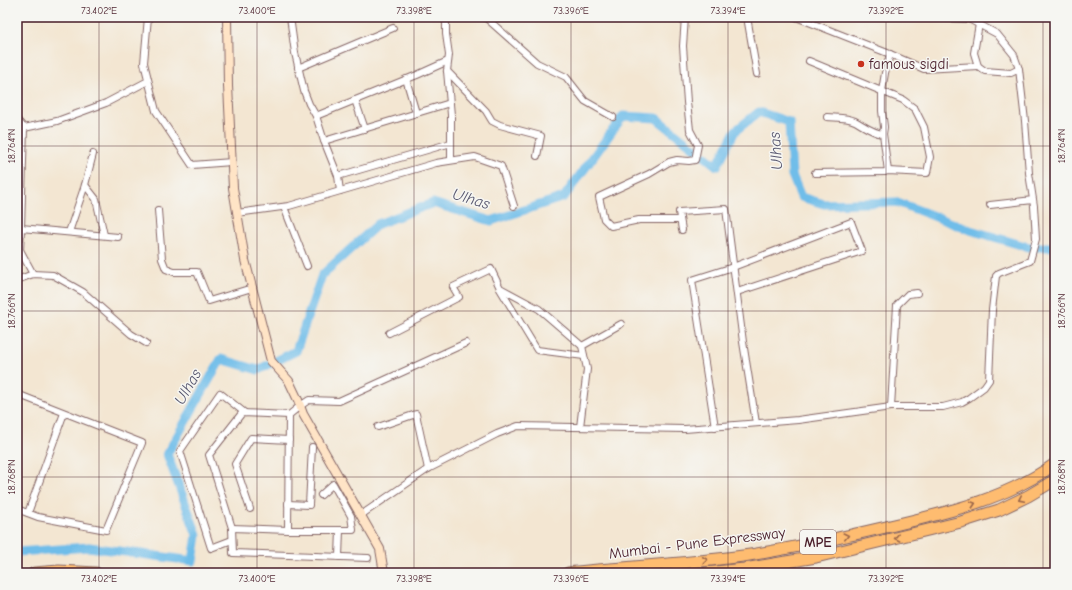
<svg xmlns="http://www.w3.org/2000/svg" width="1072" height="590" font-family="'Comic Neue',sans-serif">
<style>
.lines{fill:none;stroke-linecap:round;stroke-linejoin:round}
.river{stroke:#6fbde9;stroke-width:9}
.street-casing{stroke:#856565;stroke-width:8}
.secondary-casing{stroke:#856565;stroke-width:10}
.highway-casing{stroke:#856565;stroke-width:13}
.street{stroke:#fff;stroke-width:6}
.secondary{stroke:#ffe4c6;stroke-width:8}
.highway{stroke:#febc70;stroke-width:11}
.oneway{stroke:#9b664a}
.ticks{fill:none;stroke:#4a1f2b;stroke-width:1;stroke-opacity:0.45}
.poi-dot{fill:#c8321e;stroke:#f6f6f2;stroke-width:1.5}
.labels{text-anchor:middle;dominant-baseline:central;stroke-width:3;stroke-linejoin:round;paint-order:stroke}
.shield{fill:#f6f6f2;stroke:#7e6067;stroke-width:1}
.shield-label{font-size:14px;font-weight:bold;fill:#4a1f2b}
.poi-label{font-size:15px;fill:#4a1f2b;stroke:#f6f6f2;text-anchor:start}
.street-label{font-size:15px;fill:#4a1f2b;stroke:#f6f6f2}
.water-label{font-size:16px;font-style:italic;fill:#57566e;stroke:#f6f6f2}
.neatline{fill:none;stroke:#4a1f2b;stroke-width:1.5}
.ticks-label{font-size:10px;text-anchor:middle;fill:#4a1f2b}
</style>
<rect width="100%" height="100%" fill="#f6f6f2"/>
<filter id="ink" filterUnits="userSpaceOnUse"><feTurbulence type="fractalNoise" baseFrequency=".025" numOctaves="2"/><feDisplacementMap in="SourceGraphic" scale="8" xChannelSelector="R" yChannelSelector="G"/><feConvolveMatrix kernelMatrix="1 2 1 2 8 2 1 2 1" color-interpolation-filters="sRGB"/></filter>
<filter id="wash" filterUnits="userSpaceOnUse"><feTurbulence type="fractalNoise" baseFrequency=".012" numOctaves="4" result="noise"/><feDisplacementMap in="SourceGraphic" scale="16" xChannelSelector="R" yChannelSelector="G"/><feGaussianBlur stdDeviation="0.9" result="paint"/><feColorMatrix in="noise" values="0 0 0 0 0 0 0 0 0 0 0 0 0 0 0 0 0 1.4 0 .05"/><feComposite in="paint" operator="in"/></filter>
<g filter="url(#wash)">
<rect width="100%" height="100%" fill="#f3e6d2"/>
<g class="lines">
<polyline class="river" points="17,552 89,547 193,561 197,535 167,454 221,359 258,370 296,351 322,275 378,224 433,203 491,221 564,197 623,116 656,118 717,166 735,131 759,112 789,122 792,175 801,197 824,204 897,202 970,230 1028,247 1055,247"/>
</g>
</g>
<g filter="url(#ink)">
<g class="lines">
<defs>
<g id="street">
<polyline points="148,17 144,63 156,111 192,165 232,162"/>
<polyline points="290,17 295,53 304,91 309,104 316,116 324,141 338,176"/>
<polyline points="446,17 446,34 449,55 447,71 451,115 451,143"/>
<polyline points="485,17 537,63 566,77 585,101 613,117"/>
<polyline points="747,17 757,74"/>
<polyline points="796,17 890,54"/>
<polyline points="979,24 974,53 978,66 985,71 1011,73 1019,69"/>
<polyline points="809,61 903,100 915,109 924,127 930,157 927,173 888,171 885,172 815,173"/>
<polyline points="298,68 393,28"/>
<polyline points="447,71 486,111 492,121 500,125 541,136 537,156"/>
<polyline points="406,79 416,113"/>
<polyline points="355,100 365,129"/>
<polyline points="316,116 417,75 448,61"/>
<path d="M827,117C836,118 846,117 855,121C864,126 873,133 883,134"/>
<polyline points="17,120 24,128 21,228 20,250 33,274"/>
<polyline points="24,128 57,121 106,103 148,81"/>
<polyline points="324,141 450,103"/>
<polyline points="888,171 883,134 884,127 882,111 882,91 885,73 890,54 924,69 978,66"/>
<polyline points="85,185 96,199 104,235"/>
<polyline points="340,191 338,176 451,143 451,160"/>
<polyline points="990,205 1033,200"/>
<polyline points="284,207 307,266"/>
<polyline points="158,210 162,259 166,269 174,272 197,272 209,301 252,288"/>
<polyline points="237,213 289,206 436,163 475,157 501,166 514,206"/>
<polyline points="680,220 639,220 611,226 604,219 599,197 649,174 669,162 677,160 689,161 695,160 698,145 690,130 687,102 683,46 685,17"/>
<polyline points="21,228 118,237"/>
<polyline points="682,230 679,212 726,209 743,342 756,423"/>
<polyline points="69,232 85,185 93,154"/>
<polyline points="17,280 33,274 53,275 83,292 131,334 146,343"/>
<polyline points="500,289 537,350 584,356"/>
<polyline points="389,333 459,297 453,287 491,269 500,288 539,309 582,346 587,369 580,427"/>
<polyline points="582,346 621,324"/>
<polyline points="17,394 142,443 106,530 38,517 17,509"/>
<polyline points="891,407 897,305 908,294 917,293"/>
<polyline points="289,415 288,530 353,530 351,516 333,484 321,495"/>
<polyline points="378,427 416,414 428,469"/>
<polyline points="715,427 692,280 733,267 851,222 862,251 737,292"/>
<polyline points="288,504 309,505 312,447"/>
<polyline points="250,509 235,464 251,438 289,440"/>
<polyline points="28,513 64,413"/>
<polyline points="361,515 428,469 497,434 518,426 685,429 798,420 891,407 943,407 962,402 969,398 984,387 989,380 992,310 996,276 999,273 1030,261 1036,239 1034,206 1029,173 1025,121 1019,69 1014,55 997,34 969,19 942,18 939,17"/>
<polyline points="232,528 288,530"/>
<polyline points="232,540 211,548 180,451 220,393 245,413"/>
<polyline points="339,557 340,530"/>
<polyline points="368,558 233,553 232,528 209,455 242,413 289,415 300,406 309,400 339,401 466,343"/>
</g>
<polyline id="secondary" points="227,17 228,86 233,188 245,260 271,361 289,381 298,400 303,414 380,549 384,573"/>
<g id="highway">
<polyline points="34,573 59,571 96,573"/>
<path d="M568,573C626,567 685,564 743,556C791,549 839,538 886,527C946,513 1004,500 1055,464"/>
<polyline points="706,573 744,569 816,557 961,522 999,510 1028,496 1055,480"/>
</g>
</defs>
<use href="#street" class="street-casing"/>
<use href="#secondary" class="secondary-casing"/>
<use href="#highway" class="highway-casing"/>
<use href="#street" class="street"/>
<use href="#secondary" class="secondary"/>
<use href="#highway" class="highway"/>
</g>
<defs><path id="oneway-chevron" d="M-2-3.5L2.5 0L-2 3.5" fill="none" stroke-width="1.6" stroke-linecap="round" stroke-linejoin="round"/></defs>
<g class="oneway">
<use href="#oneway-chevron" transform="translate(1021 499) rotate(154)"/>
<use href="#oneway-chevron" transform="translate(973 504) rotate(-18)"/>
<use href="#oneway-chevron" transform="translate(846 536) rotate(-13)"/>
<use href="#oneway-chevron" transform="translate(897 538) rotate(167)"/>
<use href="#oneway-chevron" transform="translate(705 560) rotate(-6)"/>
</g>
</g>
<path class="ticks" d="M99,17V573M257,17V573M414,17V573M571,17V573M728,17V573M886,17V573M1043,17V573M17,146H1055M17,311H1055M17,477H1055"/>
<circle class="poi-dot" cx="861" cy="64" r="4"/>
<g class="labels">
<rect class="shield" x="800" y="530" width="36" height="24" rx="3"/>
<g class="shield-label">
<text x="818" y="542">MPE</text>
</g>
<g class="poi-label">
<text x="869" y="64">famous sigdi</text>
</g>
<g class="street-label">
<text transform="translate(697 543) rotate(-7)">Mumbai - Pune Expressway</text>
</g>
<g class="water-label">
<text transform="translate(776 151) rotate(-94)">Ulhas</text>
<text transform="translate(471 199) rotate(17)">Ulhas</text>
<text transform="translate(188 387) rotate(-60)">Ulhas</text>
</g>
</g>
<rect width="1072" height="590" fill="none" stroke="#f6f6f2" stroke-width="44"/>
<rect x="22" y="22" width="1028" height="546" class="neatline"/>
<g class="ticks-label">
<text x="99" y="14">73.402°E</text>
<text x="257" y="14">73.400°E</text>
<text x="414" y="14">73.398°E</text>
<text x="571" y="14">73.396°E</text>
<text x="728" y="14">73.394°E</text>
<text x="886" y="14">73.392°E</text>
<text transform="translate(1061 146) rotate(-90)" y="4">18.764°N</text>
<text transform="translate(11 146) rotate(-90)" y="4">18.764°N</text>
<text transform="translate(1061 311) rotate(-90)" y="4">18.766°N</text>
<text transform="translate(11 311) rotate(-90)" y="4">18.766°N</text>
<text transform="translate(1061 477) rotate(-90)" y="4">18.768°N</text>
<text transform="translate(11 477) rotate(-90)" y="4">18.768°N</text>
<text x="99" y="582">73.402°E</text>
<text x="257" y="582">73.400°E</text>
<text x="414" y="582">73.398°E</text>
<text x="571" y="582">73.396°E</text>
<text x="728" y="582">73.394°E</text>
<text x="886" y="582">73.392°E</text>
</g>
</svg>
